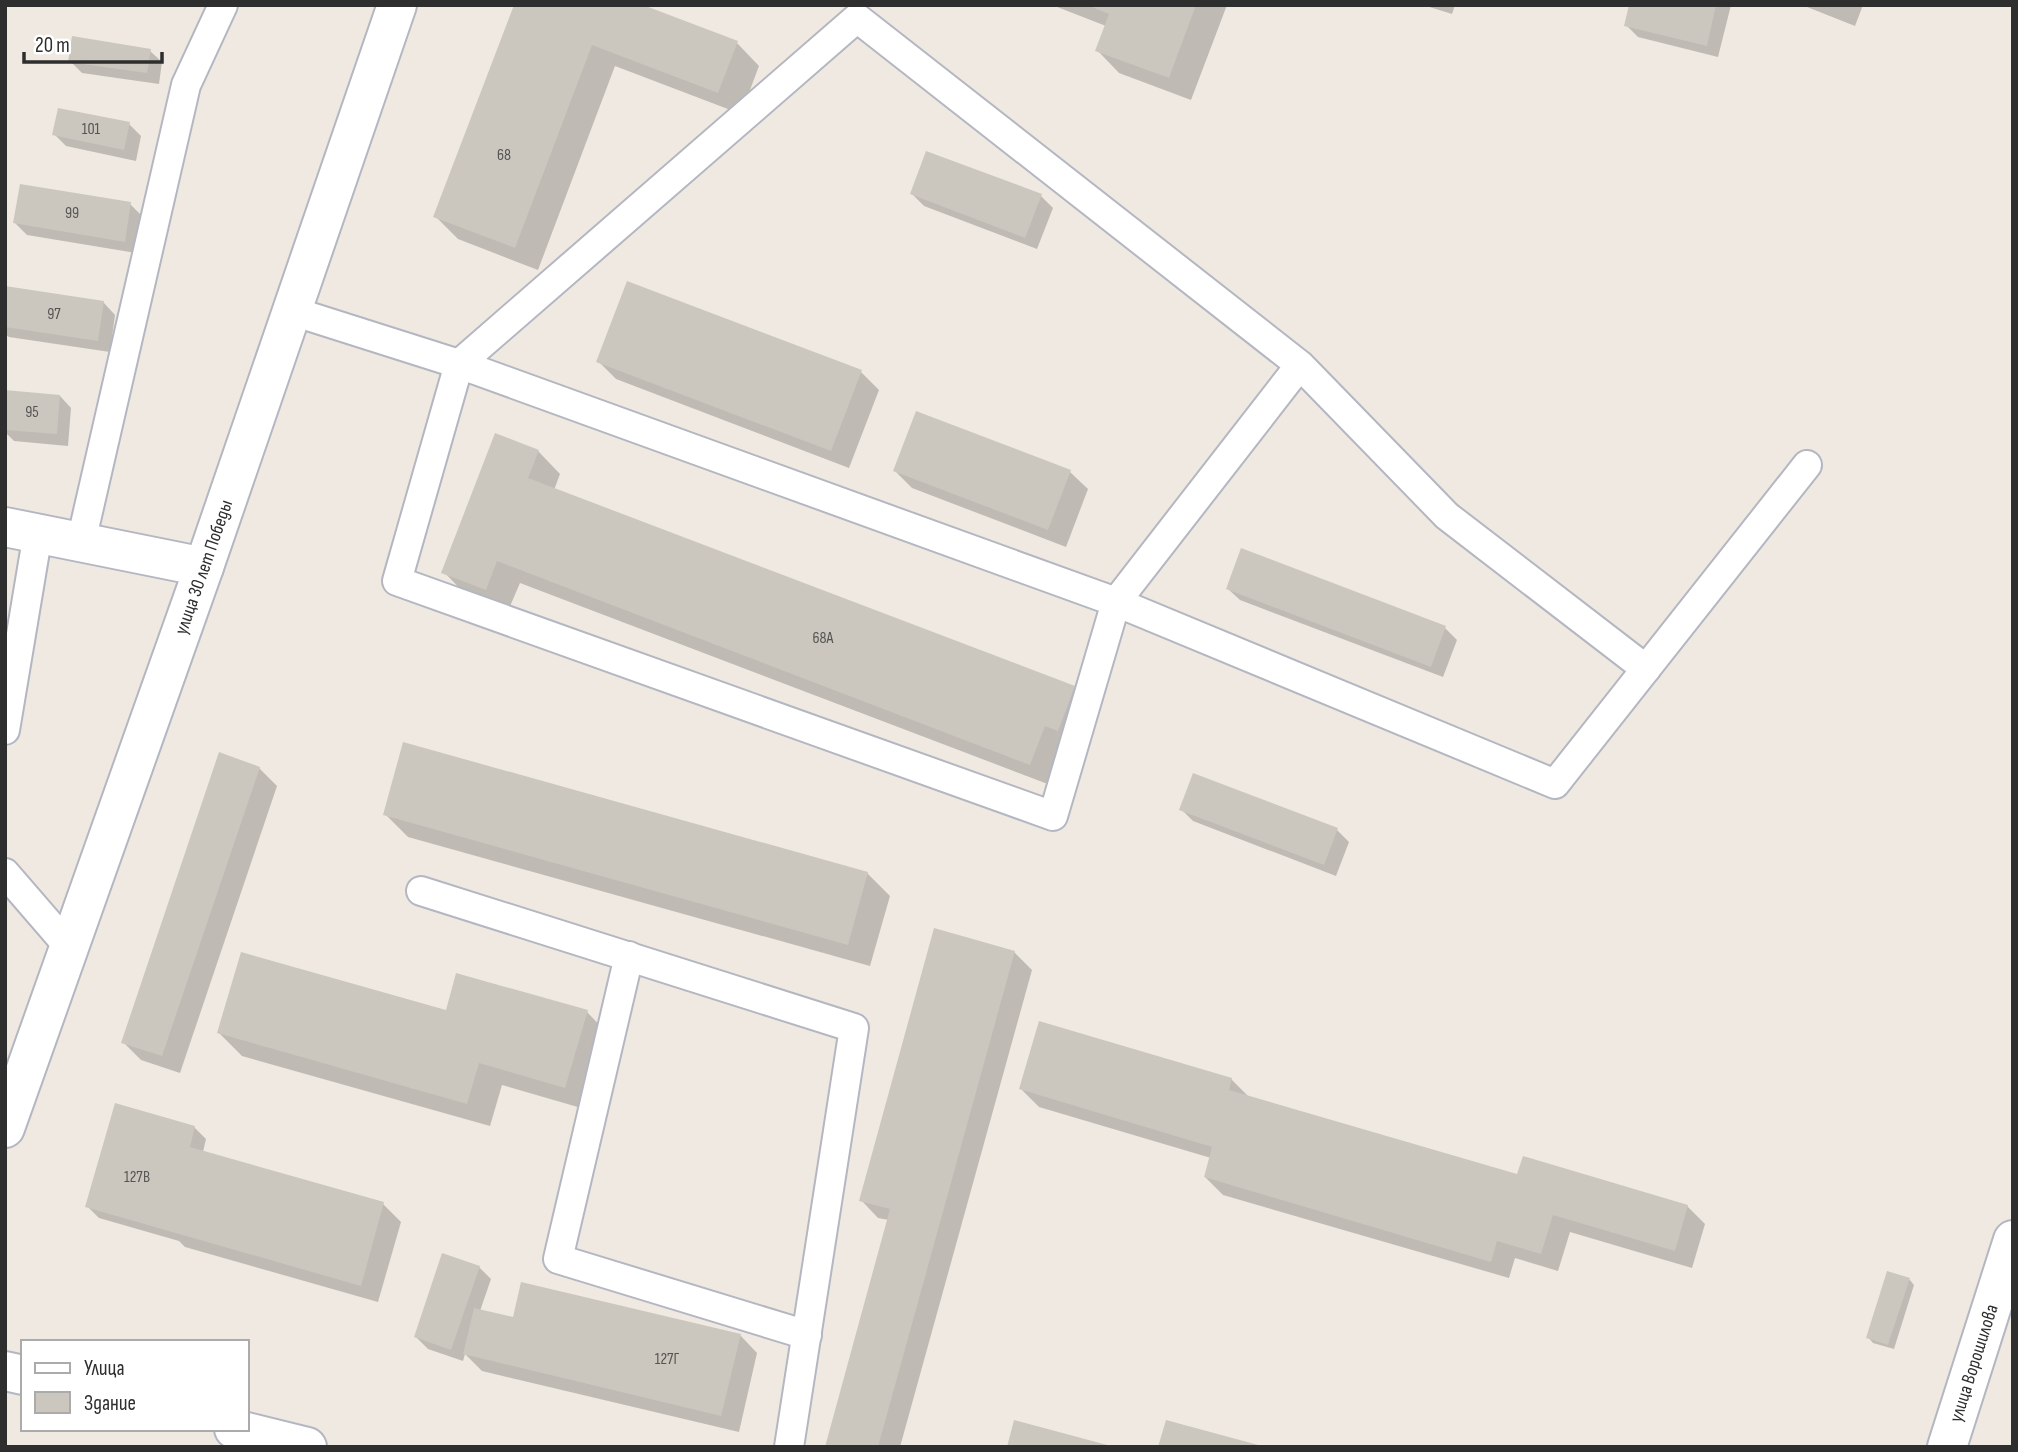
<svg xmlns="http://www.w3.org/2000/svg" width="2018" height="1452" font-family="'Sofia Sans Condensed',sans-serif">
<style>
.shadow{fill:#0003}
.building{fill:#cbc7bf}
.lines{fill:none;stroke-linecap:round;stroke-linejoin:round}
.service-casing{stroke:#b4b7c1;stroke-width:32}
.minor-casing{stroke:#b4b7c1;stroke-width:42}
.tertiary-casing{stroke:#b4b7c1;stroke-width:42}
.secondary-casing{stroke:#b4b7c1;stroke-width:42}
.service{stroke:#fff;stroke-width:28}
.minor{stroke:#fff;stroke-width:38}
.tertiary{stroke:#fff;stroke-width:38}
.secondary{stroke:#fff;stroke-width:38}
.labels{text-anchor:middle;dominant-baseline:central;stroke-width:5;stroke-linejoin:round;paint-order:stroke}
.number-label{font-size:16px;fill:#555452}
.street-label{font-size:19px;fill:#2e2e2e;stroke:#fff}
</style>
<rect width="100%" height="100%" fill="#efe9e1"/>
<g class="shadow">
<polygon points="516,5 737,43 759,66 741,114 615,66 538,270 458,239 435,216"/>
<polygon points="1052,5 1227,5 1191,100 1119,73 1097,50 1106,26"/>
<polygon points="1423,5 1455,5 1452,14"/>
<polygon points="1631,5 1731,5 1718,57 1638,37 1626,25"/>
<polygon points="1802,5 1863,5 1855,26"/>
<polygon points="150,51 162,62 159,84 82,73 70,61"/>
<polygon points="129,124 141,136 136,161 66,146 54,134"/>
<polygon points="912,194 1041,196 1053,208 1037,249 924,206"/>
<polygon points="130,204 142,216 136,253 27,235 15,223"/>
<polygon points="5,288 104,303 115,315 110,352 9,337 5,334"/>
<polygon points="598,361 861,372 879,390 849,468 616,379"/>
<polygon points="5,396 60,396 71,408 68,446 14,441 5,432"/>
<polygon points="538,451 560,474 554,490 1074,688 1096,711 1053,786 520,583 508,611 466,595 444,572"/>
<polygon points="895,471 1070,472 1088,489 1066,547 912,488"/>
<polygon points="1242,551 1445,628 1457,640 1443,677 1240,600 1228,589"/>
<polygon points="259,768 277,786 180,1073 141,1060 123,1042"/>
<polygon points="1181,809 1337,830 1349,842 1336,876 1193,821"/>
<polygon points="385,814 867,873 890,896 870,966 408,837"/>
<polygon points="1014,952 1032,970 900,1447 827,1447 889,1220 878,1218 861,1200"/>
<polygon points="587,1012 609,1035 588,1110 502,1085 490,1126 242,1056 219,1033"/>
<polygon points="1231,1079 1250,1098 1518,1176 1687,1206 1705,1224 1692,1268 1570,1232 1558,1271 1515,1258 1509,1278 1223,1195 1205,1177 1211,1158 1039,1107 1021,1089"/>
<polygon points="194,1127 206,1139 203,1152 383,1204 401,1222 378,1302 185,1247 179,1241 99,1218 87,1206"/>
<polygon points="479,1267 491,1279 480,1311 514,1319 740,1335 757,1353 739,1432 482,1371 465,1354 463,1361 428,1349 416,1337"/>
<polygon points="1909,1279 1914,1285 1894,1349 1873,1343 1868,1337"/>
</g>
<g class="building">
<polygon points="514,5 643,5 738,41 718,93 592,45 515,248 433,217"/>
<polygon points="1087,5 1196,5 1169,78 1095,51 1109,14"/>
<polygon points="1629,5 1716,5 1707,46 1624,26"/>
<polygon points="72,36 151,49 147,73 68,62"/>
<polygon points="58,108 130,122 124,150 52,135"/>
<polygon points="926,151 1042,194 1025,238 910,194"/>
<polygon points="20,184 131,202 125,242 13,223"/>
<polygon points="627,281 862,370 831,451 596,362"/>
<polygon points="5,286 104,301 98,341 5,327"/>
<polygon points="5,390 60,395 57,434 5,430"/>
<polygon points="916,411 1071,470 1048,530 893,471"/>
<polygon points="495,433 539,450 528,478 1075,686 1058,731 1045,726 1030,765 497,561 486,590 441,573"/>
<polygon points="1241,548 1446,626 1431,667 1226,589"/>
<polygon points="403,742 868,872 848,945 383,815"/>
<polygon points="219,752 260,767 162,1056 121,1043"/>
<polygon points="1193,773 1338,828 1324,865 1179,810"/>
<polygon points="934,928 1015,951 878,1447 825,1447 890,1209 859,1201"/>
<polygon points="241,952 446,1010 456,973 588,1010 565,1088 479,1063 467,1104 217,1033"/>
<polygon points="1039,1021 1232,1078 1229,1090 1517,1174 1523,1156 1688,1205 1675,1251 1553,1215 1541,1254 1497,1241 1491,1262 1204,1177 1212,1147 1019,1089"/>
<polygon points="115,1103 195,1126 190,1147 384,1202 361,1286 85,1207"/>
<polygon points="442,1253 480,1266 451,1350 414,1337"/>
<polygon points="1887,1271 1910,1278 1888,1345 1866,1338"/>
<polygon points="521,1282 741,1334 721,1416 463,1354 474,1308 513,1317"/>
<polygon points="1014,1420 1111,1446 1111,1447 1007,1447"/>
<polygon points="1166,1420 1262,1446 1262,1447 1158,1447"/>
</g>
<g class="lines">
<defs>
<g id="service">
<polyline points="292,311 459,364 1116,602 1555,784 1807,465"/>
<polyline points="1300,365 1116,602 1053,816 397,581 459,364 857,18 1300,365 1447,516 1646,669"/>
<polyline points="81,542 186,85 223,5"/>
<polyline points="5,730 38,533"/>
<polyline points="5,873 69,947"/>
<polyline points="421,891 854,1028 789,1447"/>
<polyline points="629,956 558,1259 807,1335"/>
</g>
<g id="minor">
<polyline points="5,527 204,567"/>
<path id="s1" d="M5,1128L204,567L397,5"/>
</g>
<g id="tertiary">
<path id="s2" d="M1947,1447L2013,1240"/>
</g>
<g id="secondary">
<polyline points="5,1371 23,1375"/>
<polyline points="234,1429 307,1447"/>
</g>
</defs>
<use href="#service" class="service-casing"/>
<use href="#minor" class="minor-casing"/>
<use href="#tertiary" class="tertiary-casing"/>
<use href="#secondary" class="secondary-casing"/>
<use href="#service" class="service"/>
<use href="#minor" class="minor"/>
<use href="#tertiary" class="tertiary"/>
<use href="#secondary" class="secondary"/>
</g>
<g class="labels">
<g class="number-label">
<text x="91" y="129">101</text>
<text x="504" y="155">68</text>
<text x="72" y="213">99</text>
<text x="54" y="314">97</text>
<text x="32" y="412">95</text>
<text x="823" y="638">68А</text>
<text x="137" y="1177">127В</text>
<text x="667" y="1359">127Г</text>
</g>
<g class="street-label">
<text stroke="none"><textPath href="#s1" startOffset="595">улица 30 лет Победы</textPath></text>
<text stroke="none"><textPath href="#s2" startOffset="88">улица Ворошилова</textPath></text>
</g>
</g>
<rect width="2018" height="1452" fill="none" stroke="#2e2e2e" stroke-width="14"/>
<rect x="21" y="1340" width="228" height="91" fill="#ffffff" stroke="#ababab" stroke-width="2"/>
<rect x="35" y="1363" width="35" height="10" fill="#ffffff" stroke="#ababab" stroke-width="2"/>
<text x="84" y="1375" font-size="21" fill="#2e2e2e">Улица</text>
<rect x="35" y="1392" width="35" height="21" fill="#cbc7bf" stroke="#ababab" stroke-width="2"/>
<text x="84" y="1410" font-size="21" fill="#2e2e2e">Здание</text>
<path d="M24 52v10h138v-10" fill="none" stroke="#2e2e2e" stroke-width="3.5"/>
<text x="35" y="52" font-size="21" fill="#2e2e2e" stroke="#ffffff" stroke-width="5" paint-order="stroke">20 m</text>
</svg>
